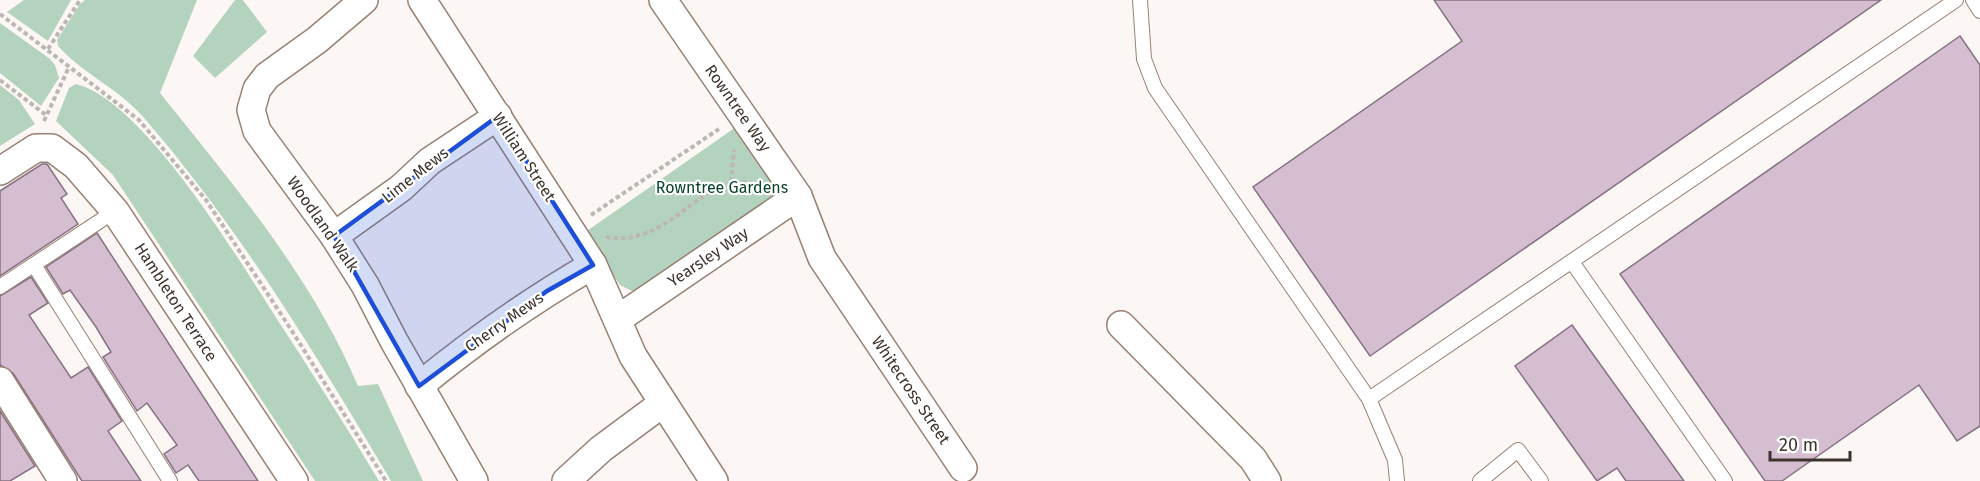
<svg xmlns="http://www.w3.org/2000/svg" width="1980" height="481" font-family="'Fira Sans',sans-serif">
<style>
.green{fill:#b3d3bf}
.building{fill:#d4bed0;stroke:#867282;stroke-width:1.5}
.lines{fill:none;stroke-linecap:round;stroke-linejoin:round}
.service-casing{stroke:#988072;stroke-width:16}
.minor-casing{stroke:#988072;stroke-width:30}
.path{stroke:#bdb7b3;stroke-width:4;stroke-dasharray:4.5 3;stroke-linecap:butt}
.service{stroke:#fff;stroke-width:14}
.minor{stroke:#fff;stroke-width:27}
.marked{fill:#1d4ed8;fill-opacity:0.2;stroke:#1d4ed8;stroke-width:4.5;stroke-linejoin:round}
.labels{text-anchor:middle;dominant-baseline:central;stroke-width:4.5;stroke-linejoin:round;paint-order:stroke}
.street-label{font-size:16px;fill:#3d332d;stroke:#fff}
.park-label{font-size:16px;fill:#0a4429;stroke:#fff}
</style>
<rect width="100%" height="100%" fill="#fcf7f4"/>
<g class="green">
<polygon points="24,0 71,0 48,41 7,12"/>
<path d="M85,0H197L160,93C233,184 312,277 358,386L378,384L423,481H391C317,356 240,229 145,119C121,90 83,74 58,46L57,40L80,4Z"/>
<polygon points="235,0 243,0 267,32 215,78 193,56"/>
<polygon points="0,23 50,59 55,65 59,78 41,106 0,73"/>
<path d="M76,84C144,101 239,260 277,319C312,373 346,426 379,481H315L113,175L56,121L69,88Z"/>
<polygon points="0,85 19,100 35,124 0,146"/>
<path d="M736,127C749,146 778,173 772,198L645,289L632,291L620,285L584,233Z"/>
</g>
<g class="building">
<polygon points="1434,0 1881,0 1370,356 1253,187 1462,41"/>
<polygon points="1960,36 1980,65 1980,426 1957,441 1919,385 1782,481 1765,481 1620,274"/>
<polygon points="42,164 47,164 67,194 61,198 78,224 0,276 0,191"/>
<polygon points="97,233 258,481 199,481 188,465 176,473 164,454 177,445 147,403 137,411 103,357 111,352 96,327 70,290 63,294 46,267"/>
<polygon points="31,277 48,303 29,315 71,378 88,367 122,421 108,431 141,481 82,481 13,373 0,365 0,296"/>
<polygon points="1572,325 1684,481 1626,481 1617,468 1597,481 1515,366"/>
<polygon points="0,411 35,466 10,481 0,481"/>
</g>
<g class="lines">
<defs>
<g id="service">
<polyline points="1140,0 1144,59 1155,88 1369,399 1395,460 1397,481"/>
<polyline points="1973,0 1980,11"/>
<polyline points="1572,262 1725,481"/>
<polyline points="34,265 170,481"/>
<polyline points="0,287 115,211"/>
<polyline points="1369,399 1956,0"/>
<polyline points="1480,481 1518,450 1541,481"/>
</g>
<g id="minor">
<polyline points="364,0 317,40 267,76 257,89 251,110 257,131 334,236 365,285 394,341 474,481"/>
<polyline points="422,0 593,265 633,356 714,481"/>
<polyline points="663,0 798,196 822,258 963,468"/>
<polyline points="0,171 36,148 52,148 76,166 115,211 294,481"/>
<polyline points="334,236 401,188 430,161 498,116"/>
<polyline points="618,319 798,196"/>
<polyline points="1121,325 1253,459 1267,481"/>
<polyline points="0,381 63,481"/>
<path d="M419,386C474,341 532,300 593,265"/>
<polyline points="566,481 601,449 663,403"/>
</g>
</defs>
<use href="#service" class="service-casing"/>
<use href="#minor" class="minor-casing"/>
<g class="path">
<polyline points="0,14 139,120 206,200 292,331 386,481"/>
<polyline points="48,49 80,0"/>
<polyline points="0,80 46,115"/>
<polyline points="44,121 69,67"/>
<polyline points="731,182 734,150"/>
<polyline points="591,215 719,129"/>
<path d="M606,237C674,248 699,170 757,184"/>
</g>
<use href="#service" class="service"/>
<use href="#minor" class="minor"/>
</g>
<path class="marked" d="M498,116L593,265L547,291L419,386L334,236Z"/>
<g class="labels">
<g class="street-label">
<text transform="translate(738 108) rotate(55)">Rowntree Way</text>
<text transform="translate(524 157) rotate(57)">William Street</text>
<text transform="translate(415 175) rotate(-38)">Lime Mews</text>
<text transform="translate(323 224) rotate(55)">Woodland Walk</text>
<text transform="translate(708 257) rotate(-34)">Yearsley Way</text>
<text transform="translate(176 302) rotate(57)">Hambleton Terrace</text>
<text transform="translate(504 322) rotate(-35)">Cherry Mews</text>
<text transform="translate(911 390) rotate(56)">Whitecross Street</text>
</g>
<g class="park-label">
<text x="722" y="187">Rowntree Gardens</text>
</g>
</g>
<path d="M1770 451v9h80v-9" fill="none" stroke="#3d332d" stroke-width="3"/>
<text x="1779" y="451" font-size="18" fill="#3d332d" stroke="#ffffff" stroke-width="4.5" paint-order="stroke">20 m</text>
</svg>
